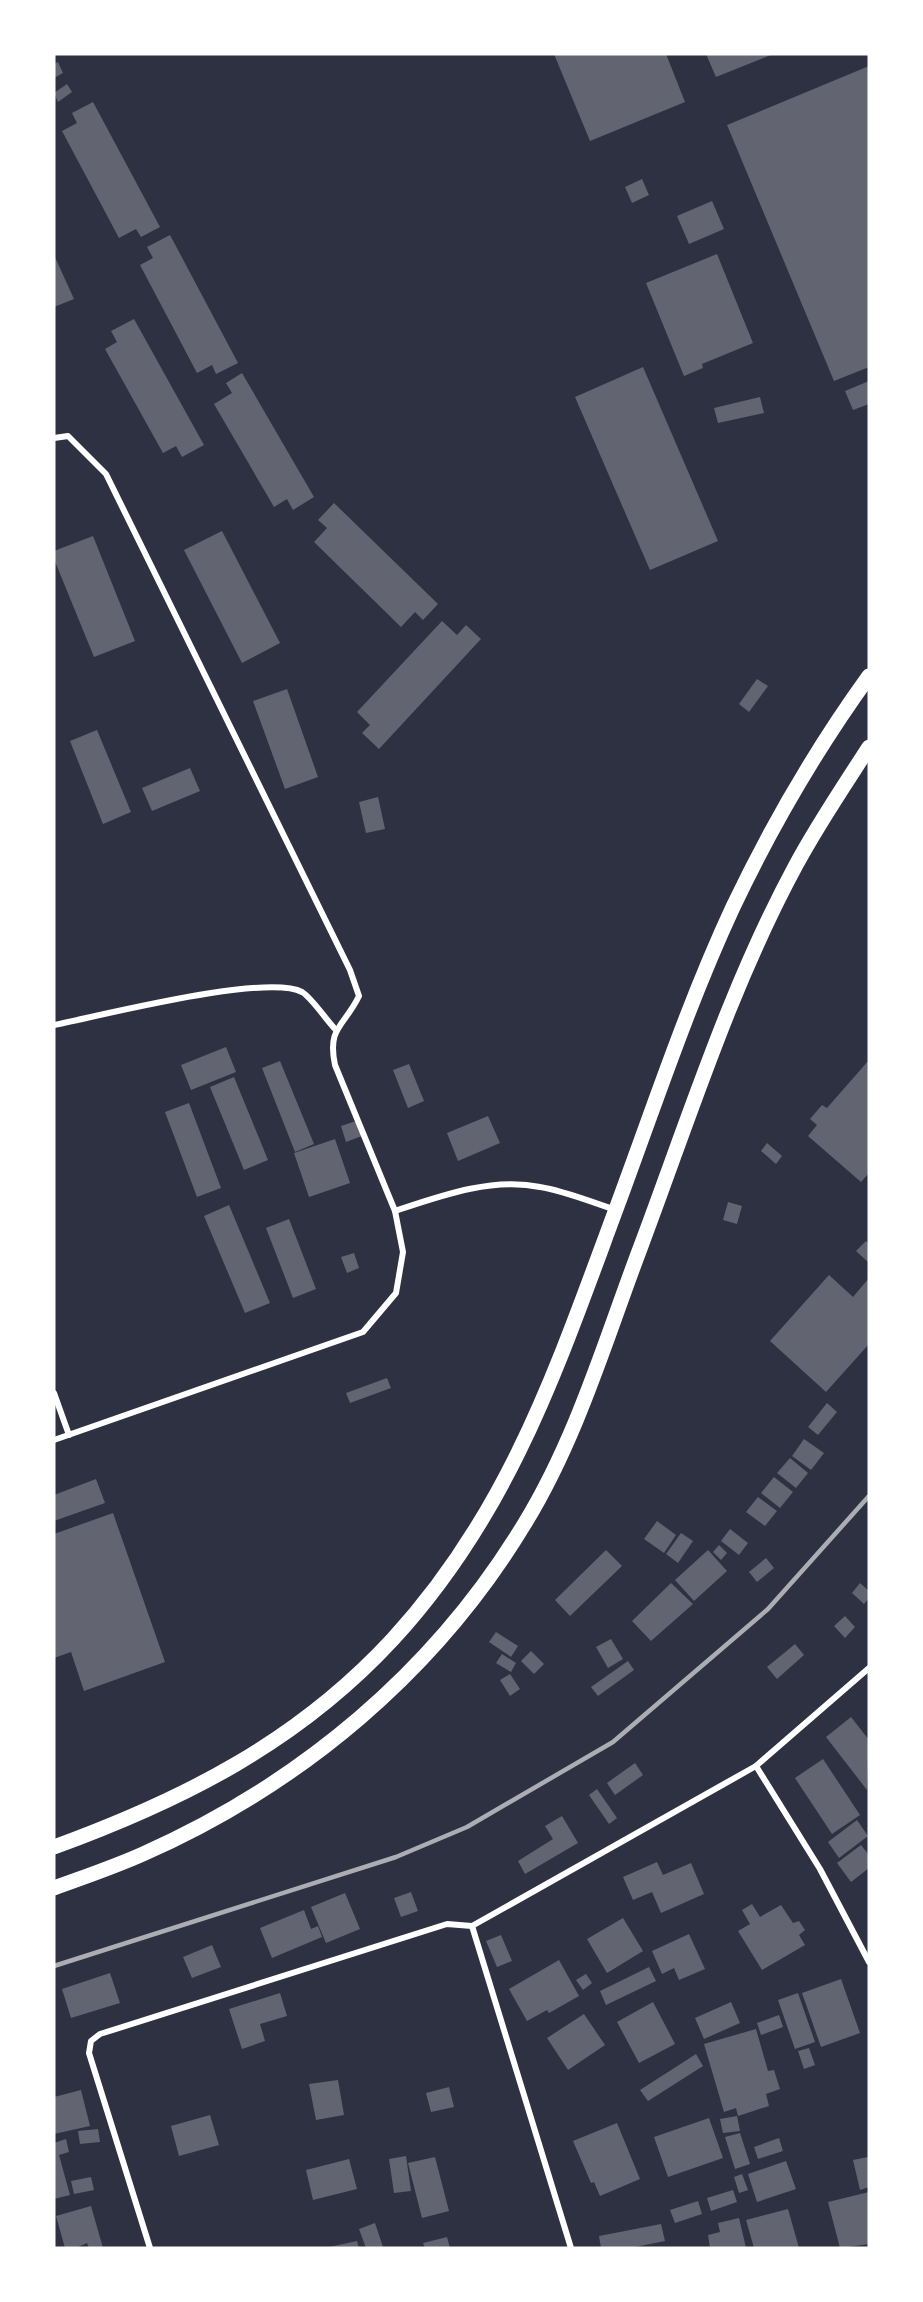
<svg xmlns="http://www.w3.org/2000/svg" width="923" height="2302" font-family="Commissioner,sans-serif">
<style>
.building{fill:#626471}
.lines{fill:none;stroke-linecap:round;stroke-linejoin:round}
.minor{stroke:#fff;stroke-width:6}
.primary{stroke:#fff;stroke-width:15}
.rail{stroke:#abadb3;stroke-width:4.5}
</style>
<rect width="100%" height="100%" fill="#2d3142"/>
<g class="building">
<polygon points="554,54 666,54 685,102 590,141"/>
<polygon points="706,54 773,54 716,77"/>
<polygon points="58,62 63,73 54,78 54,64"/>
<polygon points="869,66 869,367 834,381 727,125"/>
<polygon points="67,84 72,92 58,102 54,93"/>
<polygon points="93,102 160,227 141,237 136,229 119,238 62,131 77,123 72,113"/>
<polygon points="642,179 649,195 632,203 625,187"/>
<polygon points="712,201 724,229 689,244 677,216"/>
<polygon points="170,235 238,363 216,374 212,365 197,373 140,265 153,258 147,247"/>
<polygon points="717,254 753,343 702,364 703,368 684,376 646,283"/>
<polygon points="54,255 74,299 54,307"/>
<polygon points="134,319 204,445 182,457 176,446 163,453 105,349 117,342 111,331"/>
<polygon points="643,367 718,541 650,570 575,397"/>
<polygon points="242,373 314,497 293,510 287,499 274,507 214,404 232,393 226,383"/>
<polygon points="869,381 869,404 853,410 845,391"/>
<polygon points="760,397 764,413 718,423 714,408"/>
<polygon points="334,503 438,604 423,620 415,612 401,627 314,542 327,528 318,520"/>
<polygon points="222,531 280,643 242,663 184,550"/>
<polygon points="93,536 135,641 94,657 54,559 54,551"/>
<polygon points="442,621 457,635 466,625 481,639 379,749 362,733 370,725 357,712"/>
<polygon points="757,679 768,686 749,712 739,704"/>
<polygon points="287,689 318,777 285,789 253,701"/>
<polygon points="97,730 131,812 103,824 70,741"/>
<polygon points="190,768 200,791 152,811 142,788"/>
<polygon points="378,797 385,829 366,833 359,802"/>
<polygon points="226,1047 236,1072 191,1090 181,1065"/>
<polygon points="869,1060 869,1173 861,1182 808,1136 817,1125 810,1119 822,1105 827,1108"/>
<polygon points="280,1061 314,1144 295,1152 262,1068"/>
<polygon points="409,1064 424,1101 408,1108 393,1070"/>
<polygon points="234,1077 268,1160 244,1170 210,1087"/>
<polygon points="189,1103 221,1188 197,1197 165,1112"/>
<polygon points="488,1116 500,1143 458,1161 447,1133"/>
<polygon points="356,1121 362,1136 346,1142 341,1126"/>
<polygon points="335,1139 350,1183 309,1197 294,1153"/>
<polygon points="767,1143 782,1156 776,1164 761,1151"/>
<polygon points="728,1202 742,1206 737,1224 723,1220"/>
<polygon points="229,1205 270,1303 245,1313 204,1216"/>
<polygon points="289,1219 316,1289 293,1298 266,1228"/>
<polygon points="866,1241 869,1244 869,1263 856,1251"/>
<polygon points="354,1253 359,1268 347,1273 341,1257"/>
<polygon points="829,1275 853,1297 869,1278 869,1344 826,1392 770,1341"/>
<polygon points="387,1378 391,1388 350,1403 346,1393"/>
<polygon points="827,1403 837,1412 818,1435 808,1427"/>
<polygon points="804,1439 824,1453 811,1470 792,1456"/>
<polygon points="790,1458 808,1473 796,1488 777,1473"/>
<polygon points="774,1477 793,1492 780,1508 761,1493"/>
<polygon points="96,1479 105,1503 54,1521 54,1495"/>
<polygon points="758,1497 777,1511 765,1526 746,1512"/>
<polygon points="113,1513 165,1662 84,1691 71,1652 54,1658 54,1534"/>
<polygon points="657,1521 676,1535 664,1553 644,1539"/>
<polygon points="730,1529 748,1543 739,1555 721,1541"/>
<polygon points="681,1533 693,1541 678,1563 666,1554"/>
<polygon points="719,1545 727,1553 721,1560 713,1552"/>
<polygon points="606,1550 622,1566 570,1616 555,1600"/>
<polygon points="708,1550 727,1571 694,1601 675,1580"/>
<polygon points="766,1558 774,1568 757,1582 749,1572"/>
<polygon points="671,1583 693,1604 651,1641 632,1621"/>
<polygon points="860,1583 869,1591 869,1598 864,1604 852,1593"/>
<polygon points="845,1616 855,1627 845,1638 834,1626"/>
<polygon points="496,1632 518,1646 511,1657 489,1642"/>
<polygon points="611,1639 623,1659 608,1668 596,1647"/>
<polygon points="795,1644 804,1655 777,1679 767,1667"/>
<polygon points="531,1651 544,1664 534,1674 521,1661"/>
<polygon points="502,1654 516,1663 511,1672 496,1663"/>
<polygon points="628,1661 634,1670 598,1696 591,1687"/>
<polygon points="510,1674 520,1689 510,1696 500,1680"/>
<polygon points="851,1717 869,1740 867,1790 826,1737"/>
<polygon points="823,1759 860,1815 832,1834 795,1778"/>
<polygon points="635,1763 643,1775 615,1795 607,1783"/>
<polygon points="597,1789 617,1818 609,1824 589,1795"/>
<polygon points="562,1816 578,1843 525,1874 518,1861 553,1839 545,1826"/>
<polygon points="857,1820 868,1836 839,1858 828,1842"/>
<polygon points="861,1845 869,1855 869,1868 851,1882 837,1863"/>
<polygon points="657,1862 663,1875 691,1863 704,1894 661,1913 652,1892 633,1900 623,1877"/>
<polygon points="411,1892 418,1911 401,1917 394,1898"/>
<polygon points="345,1893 360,1929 326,1943 311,1907"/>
<polygon points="752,1904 760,1917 781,1905 793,1923 799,1921 805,1930 799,1935 805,1945 762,1970 738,1931 750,1924 742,1910"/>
<polygon points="304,1910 311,1929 318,1926 322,1937 272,1958 260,1928"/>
<polygon points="623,1918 643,1951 607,1973 587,1939"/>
<polygon points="689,1934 705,1969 679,1980 674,1968 662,1974 652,1951"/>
<polygon points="501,1935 512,1961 497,1967 486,1941"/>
<polygon points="212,1945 221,1967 192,1978 183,1957"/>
<polygon points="559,1960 579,1996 549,2013 547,2010 527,2021 509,1989"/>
<polygon points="649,1967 656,1981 606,2005 600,1991"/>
<polygon points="110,1973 120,2003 71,2018 62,1989"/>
<polygon points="586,1974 592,1983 583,1990 576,1980"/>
<polygon points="841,1979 860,2033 821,2047 802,1993"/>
<polygon points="280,1993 287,2016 260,2024 265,2041 242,2049 229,2009"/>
<polygon points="798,1993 815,2042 795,2049 778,2000"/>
<polygon points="653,2002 675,2044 639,2063 617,2022"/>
<polygon points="731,2002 740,2023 704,2039 695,2018"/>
<polygon points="584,2014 605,2045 568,2070 547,2038"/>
<polygon points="779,2015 783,2027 761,2035 757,2023"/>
<polygon points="756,2029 768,2071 774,2070 780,2089 766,2094 769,2106 738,2116 736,2108 724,2112 704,2044"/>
<polygon points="809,2048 815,2065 804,2069 798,2051"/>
<polygon points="696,2054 703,2066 648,2101 640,2090"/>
<polygon points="338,2080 344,2115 316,2120 309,2084"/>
<polygon points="449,2087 454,2107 431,2112 426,2093"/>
<polygon points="81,2090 90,2126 54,2134 54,2097"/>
<polygon points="210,2115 219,2145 179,2156 171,2126"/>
<polygon points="737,2116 740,2131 723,2133 720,2119"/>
<polygon points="709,2118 723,2158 668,2177 654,2137"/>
<polygon points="617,2123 640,2179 600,2196 594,2182 591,2183 573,2141"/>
<polygon points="98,2129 100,2142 80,2144 78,2131"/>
<polygon points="740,2133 750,2164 735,2169 725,2137"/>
<polygon points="779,2138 783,2151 758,2159 754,2147"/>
<polygon points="66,2139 69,2152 59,2155 70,2195 54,2199 54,2143"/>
<polygon points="406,2156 411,2191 394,2193 389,2159"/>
<polygon points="435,2157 449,2211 422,2218 408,2163"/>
<polygon points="868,2157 869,2187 860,2190 853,2160"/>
<polygon points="349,2159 357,2189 313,2200 306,2170"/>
<polygon points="786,2161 796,2189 757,2202 748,2174"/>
<polygon points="742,2174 748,2190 739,2193 734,2177"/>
<polygon points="91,2177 94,2190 74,2194 71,2181"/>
<polygon points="733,2190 737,2202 711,2211 707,2198"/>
<polygon points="869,2192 869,2244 840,2248 828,2202"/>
<polygon points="698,2201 702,2214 675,2223 670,2210"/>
<polygon points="91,2206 103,2248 89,2248 87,2243 76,2248 65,2248 56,2216"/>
<polygon points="788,2209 799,2248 754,2248 746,2220"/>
<polygon points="739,2218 746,2248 710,2248 708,2235 720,2232 718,2223"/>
<polygon points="375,2223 383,2247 366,2248 359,2229"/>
<polygon points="661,2224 665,2241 630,2248 601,2248 599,2236"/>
<polygon points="447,2237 450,2248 425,2248 423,2243"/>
<polygon points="357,2241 359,2248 329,2248 329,2247"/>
</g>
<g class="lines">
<g class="minor">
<path d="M54,438L68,436L106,474L350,970L359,996C344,1027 327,1027 335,1065L395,1211L403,1252L396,1293L363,1332L54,1440"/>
<path d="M54,1025C100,1016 267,973 302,992C312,998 327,1021 336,1030"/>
<path d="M395,1211C440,1196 492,1177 540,1187C565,1191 591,1202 616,1210"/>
<polyline points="54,1393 69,1435"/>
<polyline points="756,1766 820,1869 869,1962"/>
<polyline points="472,1926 571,2248"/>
<polyline points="150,2248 89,2053 91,2041 100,2034 447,1924 472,1926 756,1766 869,1668"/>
</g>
<g class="primary">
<path d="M54,1847C183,1800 298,1742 393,1639C507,1515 555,1374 612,1220C651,1116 686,1008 733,907C771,827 817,748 869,676"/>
<path d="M54,1888C84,1877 114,1867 143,1854C301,1784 436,1671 525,1523C577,1438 606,1338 641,1246C689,1118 731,985 796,865C818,824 844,786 869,747"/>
</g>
<polyline class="rail" points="54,1966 396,1857 467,1827 613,1742 768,1609 869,1496"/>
</g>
<rect width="923" height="2302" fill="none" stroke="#ffffff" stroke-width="111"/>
</svg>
